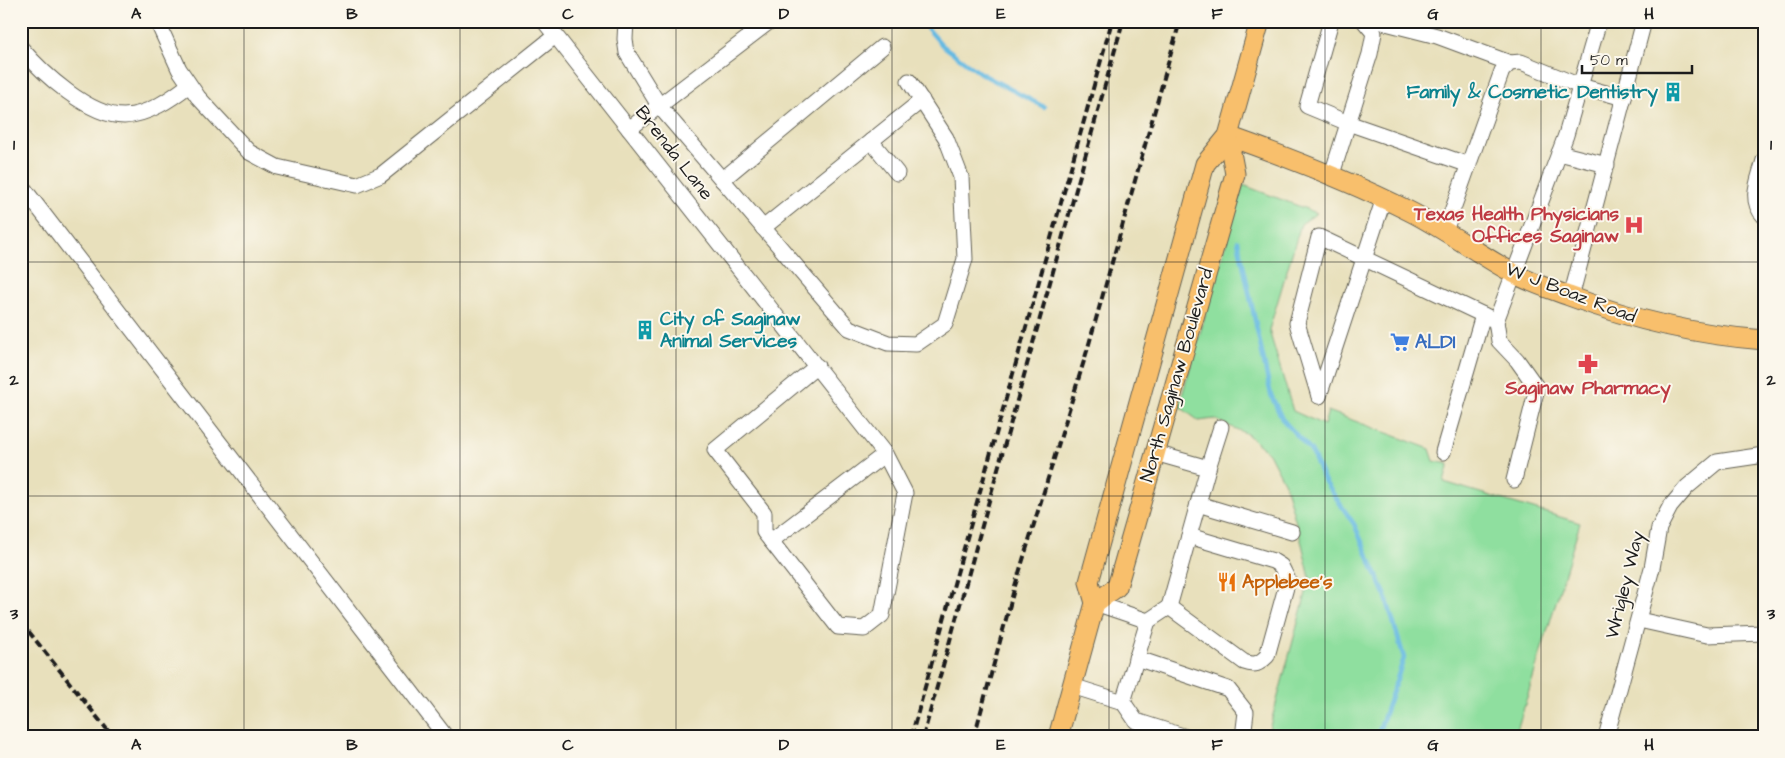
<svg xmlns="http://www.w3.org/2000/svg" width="1785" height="758" font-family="'Architects Daughter',sans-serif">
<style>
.green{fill:#8fdf9f;stroke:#567e5e}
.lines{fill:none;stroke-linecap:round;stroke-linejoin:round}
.stream{stroke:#65bae2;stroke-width:4.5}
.minor-casing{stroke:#636154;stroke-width:17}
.major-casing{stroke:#636154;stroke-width:21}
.minor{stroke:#fff;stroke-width:15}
.major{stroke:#f8bf6c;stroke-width:19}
.rail{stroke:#1c1c1c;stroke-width:4;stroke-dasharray:8 4;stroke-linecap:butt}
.grid{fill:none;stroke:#1c1c1c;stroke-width:1;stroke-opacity:0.55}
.labels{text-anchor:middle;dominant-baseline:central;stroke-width:4;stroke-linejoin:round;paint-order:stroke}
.culture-label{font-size:19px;font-weight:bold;fill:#0d838f;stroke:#fbf7ec;text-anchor:end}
.street-label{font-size:19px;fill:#1c1c1c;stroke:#fbf7ec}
.health-label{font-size:19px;font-weight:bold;fill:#be3a42;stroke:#fbf7ec;text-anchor:end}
.shop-label{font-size:19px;font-weight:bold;fill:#366cbe;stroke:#fbf7ec;text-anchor:start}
.food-label{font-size:19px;font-weight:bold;fill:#c56008;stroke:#fbf7ec;text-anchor:start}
.neatline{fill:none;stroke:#1c1c1c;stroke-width:2}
.grid-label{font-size:16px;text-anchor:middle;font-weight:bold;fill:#1c1c1c}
</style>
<rect width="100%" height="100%" fill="#fbf7ec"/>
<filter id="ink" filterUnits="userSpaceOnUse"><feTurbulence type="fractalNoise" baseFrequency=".02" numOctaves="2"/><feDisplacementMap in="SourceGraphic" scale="10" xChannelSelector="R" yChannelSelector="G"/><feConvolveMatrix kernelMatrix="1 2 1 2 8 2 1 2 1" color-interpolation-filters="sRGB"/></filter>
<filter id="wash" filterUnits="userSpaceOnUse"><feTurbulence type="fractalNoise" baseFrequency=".0096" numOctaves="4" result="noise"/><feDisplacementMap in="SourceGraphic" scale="20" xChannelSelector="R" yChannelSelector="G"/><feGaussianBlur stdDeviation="1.12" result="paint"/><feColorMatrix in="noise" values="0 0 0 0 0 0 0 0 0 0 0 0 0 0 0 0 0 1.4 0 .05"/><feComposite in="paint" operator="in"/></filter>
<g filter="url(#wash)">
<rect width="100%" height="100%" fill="#e8e0bc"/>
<polygon class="green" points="1243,185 1317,213 1301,224 1269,330 1293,411 1324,425 1328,411 1430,449 1434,461 1449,464 1444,482 1580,523 1515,737 1267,737 1310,578 1302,544 1285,484 1269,453 1247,434 1214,419 1199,421 1179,406"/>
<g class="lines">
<g class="stream">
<polyline points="921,21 942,45 980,73 1044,107"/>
<polyline points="1238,241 1271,395 1282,419 1311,451 1325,482 1354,524 1385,594 1404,658 1377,737"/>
</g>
</g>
</g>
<g filter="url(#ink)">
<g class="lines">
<defs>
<g id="minor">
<polyline points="157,21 179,69 198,97 249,152 277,167 357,185 381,175 555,36"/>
<polyline points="544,21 885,454 905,493 882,615 864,629 838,627 764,532 764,513 715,450 817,366"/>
<polyline points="626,21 625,39 627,53 660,107 849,328 888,343 916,344 945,324 965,259 961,177 946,138 909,81"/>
<polyline points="1331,21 1307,106 1348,123 1469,165"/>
<polyline points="1378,21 1437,36 1510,63"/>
<path d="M21,48C43,74 89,116 124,116C148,115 171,99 189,85"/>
<polyline points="629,129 770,21"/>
<polyline points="871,141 897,173"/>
<polyline points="1559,153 1607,165"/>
<path d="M1764,160C1759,180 1748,200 1764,216"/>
<polyline points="1332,174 1370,54 1374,33 1364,21"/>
<polyline points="722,180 882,47"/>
<polyline points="21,185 446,737"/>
<polyline points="763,228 922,100"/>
<polyline points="1445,231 1502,71 1510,63 1521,62 1580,86 1624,98"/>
<polyline points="1571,297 1644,21"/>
<polyline points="1496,321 1499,341 1517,360 1537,388 1514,480"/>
<polyline points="1319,396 1297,323 1319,237 1496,321 1566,135 1599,21"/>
<polyline points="1319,396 1384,198"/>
<polyline points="1443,452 1483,315"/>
<polyline points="1208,468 1221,427"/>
<polyline points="1198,504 1292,532"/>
<polyline points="771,541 885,454"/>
<polyline points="1095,603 1148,621 1123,702"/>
<polyline points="1169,607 1189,536"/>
<polyline points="1639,620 1707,635 1764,633"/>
<path d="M1148,621L1169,607L1244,662C1255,666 1259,664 1267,656L1288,580L1281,566L1273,561L1189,536L1208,468L1155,453"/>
<polyline points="1136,658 1228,689 1246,712 1243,737"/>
<polyline points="1072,686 1123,702 1136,721 1186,737"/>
<polyline points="1606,737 1652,568 1659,528 1670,507 1687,487 1717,462 1764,455"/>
</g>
<g id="major">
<path d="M1228,136C1290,158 1350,181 1409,211C1445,229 1478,254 1513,273C1531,283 1550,289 1569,296C1633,320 1696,335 1764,340"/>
<polyline points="1095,603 1117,587 1235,174 1228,136"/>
<polyline points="1058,737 1095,603 1089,582 1205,164 1228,136 1260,21"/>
</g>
</defs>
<use href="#minor" class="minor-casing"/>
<use href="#major" class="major-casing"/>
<use href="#minor" class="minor"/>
<use href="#major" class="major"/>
<g class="rail">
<polyline points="21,622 113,737"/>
<polyline points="911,737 1112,21"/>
<polyline points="923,737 1123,21"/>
<polyline points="974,737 1015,586 1087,351 1180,21"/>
</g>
</g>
</g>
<path class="grid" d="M244,21V737M460,21V737M676,21V737M892,21V737M1109,21V737M1325,21V737M1541,21V737M21,262H1764M21,496H1764"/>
<defs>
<symbol id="building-bare" viewBox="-9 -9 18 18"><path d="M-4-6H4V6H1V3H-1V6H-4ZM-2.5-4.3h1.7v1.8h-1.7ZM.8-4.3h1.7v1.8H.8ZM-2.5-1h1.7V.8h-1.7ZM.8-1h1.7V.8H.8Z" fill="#0f9aa8" stroke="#fbf7ec" stroke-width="2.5" paint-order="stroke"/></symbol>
<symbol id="hospital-bare" viewBox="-9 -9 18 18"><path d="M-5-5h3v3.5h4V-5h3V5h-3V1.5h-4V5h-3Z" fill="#e0444e" stroke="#fbf7ec" stroke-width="2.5" paint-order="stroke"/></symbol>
<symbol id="supermarket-bare" viewBox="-9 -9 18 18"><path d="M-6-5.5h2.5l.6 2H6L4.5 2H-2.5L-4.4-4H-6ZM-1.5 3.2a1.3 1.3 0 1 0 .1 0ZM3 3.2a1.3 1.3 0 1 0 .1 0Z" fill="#3f7fe0" stroke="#fbf7ec" stroke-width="2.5" paint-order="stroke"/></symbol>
<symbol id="pharmacy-bare" viewBox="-9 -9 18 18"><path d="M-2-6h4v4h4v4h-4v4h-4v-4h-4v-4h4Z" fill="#e0444e" stroke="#fbf7ec" stroke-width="2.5" paint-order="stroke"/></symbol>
<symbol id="restaurant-bare" viewBox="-9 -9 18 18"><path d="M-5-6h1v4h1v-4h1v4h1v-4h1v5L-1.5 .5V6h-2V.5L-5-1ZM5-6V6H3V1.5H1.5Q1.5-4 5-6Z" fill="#e8710a" stroke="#fbf7ec" stroke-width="2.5" paint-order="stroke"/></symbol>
</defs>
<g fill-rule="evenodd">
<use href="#building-bare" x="1659" y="78" width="28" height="28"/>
<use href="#hospital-bare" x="1620" y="211" width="28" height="28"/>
<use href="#building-bare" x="631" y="316" width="28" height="28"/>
<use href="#supermarket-bare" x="1386" y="328" width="28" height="28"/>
<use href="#pharmacy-bare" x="1574" y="350" width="28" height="28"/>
<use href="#restaurant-bare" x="1213" y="568" width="28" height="28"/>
</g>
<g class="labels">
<g class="culture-label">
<text x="1658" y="92">Family &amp; Cosmetic Dentistry</text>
<text x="660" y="319" text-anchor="start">City of Saginaw<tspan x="660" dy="22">Animal Services</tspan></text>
</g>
<g class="street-label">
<text transform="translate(674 153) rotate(52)">Brenda Lane</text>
<text transform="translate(1571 293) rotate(21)">W J Boaz Road</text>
<text transform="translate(1177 375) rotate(-74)">North Saginaw Boulevard</text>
<text transform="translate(1625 585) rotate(-76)">Wrigley Way</text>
</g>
<g class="health-label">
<text x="1619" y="214">Texas Health Physicians<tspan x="1619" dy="22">Offices Saginaw</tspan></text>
<text x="1588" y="388" text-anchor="middle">Saginaw Pharmacy</text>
</g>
<g class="shop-label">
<text x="1415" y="342">ALDI</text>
</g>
<g class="food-label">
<text x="1242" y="582">Applebee's</text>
</g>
</g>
<rect width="1785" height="758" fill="none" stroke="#fbf7ec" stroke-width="55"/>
<path d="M1582 65v8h110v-8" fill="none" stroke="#1c1c1c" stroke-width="2.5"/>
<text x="1590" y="65" font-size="15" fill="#1c1c1c" stroke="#fbf7ec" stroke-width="4" paint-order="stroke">50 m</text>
<rect x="28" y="28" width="1730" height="702" class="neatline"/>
<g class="grid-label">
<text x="136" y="19">A</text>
<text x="352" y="19">B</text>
<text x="568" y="19">C</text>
<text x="784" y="19">D</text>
<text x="1001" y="19">E</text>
<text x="1217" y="19">F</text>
<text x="1433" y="19">G</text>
<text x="1649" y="19">H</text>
<text x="14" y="150">1</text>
<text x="1771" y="150">1</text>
<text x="14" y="385">2</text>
<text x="1771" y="385">2</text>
<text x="14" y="619">3</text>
<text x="1771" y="619">3</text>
<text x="136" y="750">A</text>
<text x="352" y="750">B</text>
<text x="568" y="750">C</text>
<text x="784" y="750">D</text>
<text x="1001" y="750">E</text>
<text x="1217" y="750">F</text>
<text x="1433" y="750">G</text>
<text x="1649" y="750">H</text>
</g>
</svg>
